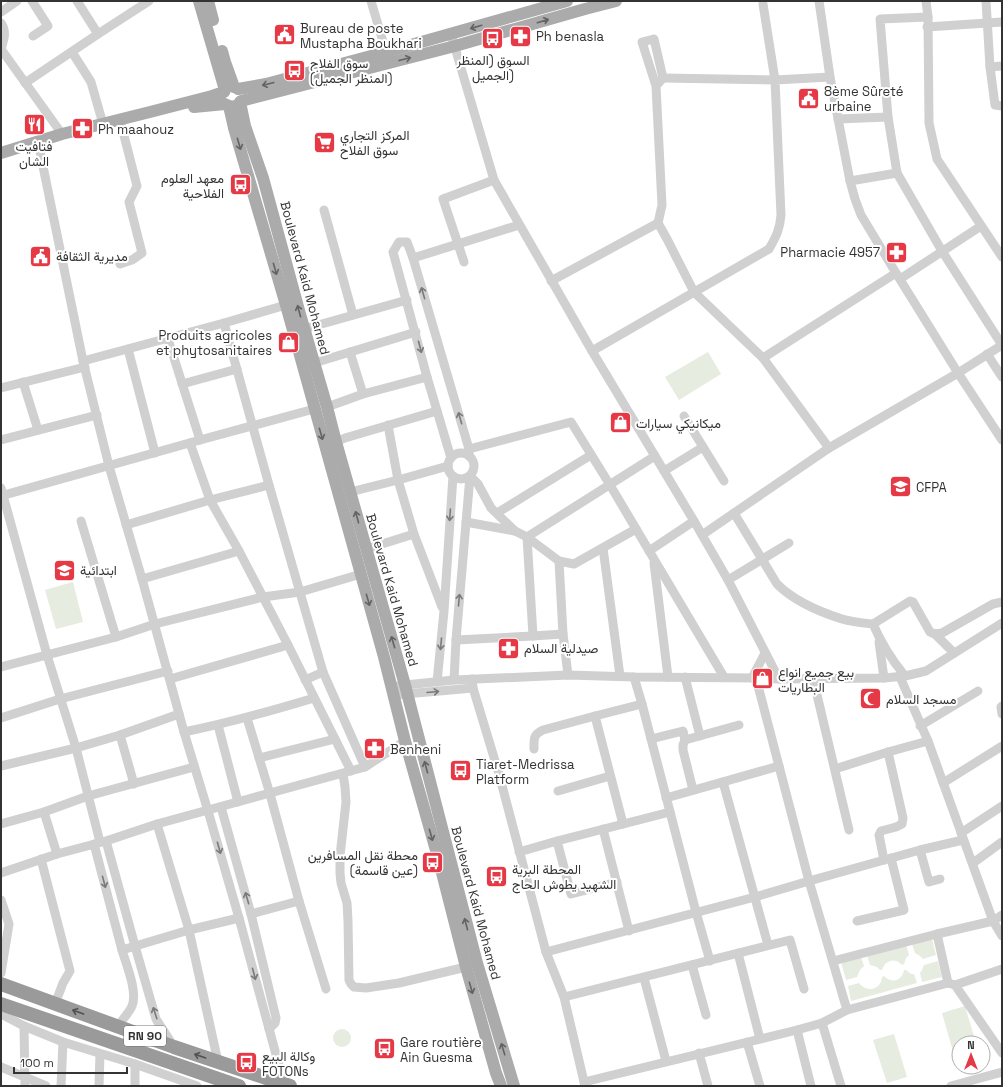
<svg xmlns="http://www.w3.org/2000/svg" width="1003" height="1087" font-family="'Space Grotesk',Vazirmatn,sans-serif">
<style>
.green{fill:#e6ecdf}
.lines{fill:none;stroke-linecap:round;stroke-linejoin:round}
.minor{stroke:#d0d0d0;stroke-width:9}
.major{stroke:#ababab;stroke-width:12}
.highway{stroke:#9a9a9a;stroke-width:14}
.oneway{stroke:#636363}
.oneway2{stroke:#7a7a7a}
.oneway3{stroke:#525252}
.labels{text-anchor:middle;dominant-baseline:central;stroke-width:4;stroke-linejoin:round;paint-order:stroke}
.shield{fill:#fff;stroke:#707070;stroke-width:1}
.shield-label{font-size:12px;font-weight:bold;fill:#333}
.poi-label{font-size:13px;fill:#333;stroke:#fff;text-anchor:start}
.street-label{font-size:13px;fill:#333;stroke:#fff}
</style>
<rect width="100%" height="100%" fill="#fff"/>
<g class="green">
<polygon points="708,352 721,374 679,400 665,377"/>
<polygon points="73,582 83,622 56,629 45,590"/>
<polygon points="932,939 936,955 923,959 920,956 915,953 912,944"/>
<path d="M906,945L909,955L906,958L904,964L902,965C895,957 885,960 882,970H880L877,967L870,965L867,955Z"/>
<polygon points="861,957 864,966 860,970 857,977 846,980 841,962"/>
<polygon points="938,961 942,977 922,982 920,973 922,970 924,965"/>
<path d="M904,970H906L911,974H914L917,983L851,1001L848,986L859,983C867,993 881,990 882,977L884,976C892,984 902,981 904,970Z"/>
<polygon points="965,1006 976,1043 959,1043 959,1061 956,1062 942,1013"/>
<circle cx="342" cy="1038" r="9"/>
<polygon points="894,1034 907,1077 887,1083 873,1040"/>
</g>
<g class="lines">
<g class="minor">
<polyline points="32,1 48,26 33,36"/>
<polyline points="371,1 386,52"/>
<polyline points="819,1 830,77 850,181 855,199 861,215 896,273 958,373 1002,440"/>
<polyline points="926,1 928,17 929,123 937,159 1002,257"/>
<polyline points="986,1 990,67 995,105 1002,106"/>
<polyline points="1,12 17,1"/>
<polyline points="928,17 880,19 888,117 897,173 942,251 1002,345"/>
<path d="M1,23C7,31 4,40 1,49"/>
<polyline points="927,27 1002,22"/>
<polyline points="98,34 149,1"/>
<polyline points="451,34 494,180 592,351 694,521 728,580 779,679"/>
<polyline points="1,49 62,134"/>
<polyline points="72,52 91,82 103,124"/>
<polyline points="990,67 1002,66"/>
<polyline points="663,78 775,80 763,4"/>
<polyline points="25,83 98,34 77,1"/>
<polyline points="656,86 663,78 654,39 642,42 656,86 662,205 658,223 667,239 694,292 763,358 829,448"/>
<polyline points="838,119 888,117"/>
<polyline points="120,120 137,186 129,202 142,253 132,260 120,264"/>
<polyline points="38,142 83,361 109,466 142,579 184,732 208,811 239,918 284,1084"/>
<polyline points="850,181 897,173"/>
<polyline points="324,210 353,315"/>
<polyline points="413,258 519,225"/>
<polyline points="464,262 443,199 494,180"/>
<polyline points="900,279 981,226"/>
<polyline points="551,281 658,223"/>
<polyline points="224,323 269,485 323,672 365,767"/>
<polyline points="304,329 407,300"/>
<polyline points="168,339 200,440"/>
<polyline points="128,349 155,453"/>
<path d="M592,351L769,249C776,237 780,229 781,215L775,80L830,77"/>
<polyline points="350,352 363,394"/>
<polyline points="987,354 1002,377"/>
<polyline points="763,358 896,273"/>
<polyline points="83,361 224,323 286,305"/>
<polyline points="314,363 416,332"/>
<polyline points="23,382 38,430"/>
<polyline points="182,384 237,369"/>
<polyline points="1,388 85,367"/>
<polyline points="327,407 363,394 427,377"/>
<polyline points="684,416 724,481"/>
<polyline points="388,425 398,480 414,534 442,607"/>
<polyline points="1,440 97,415"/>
<polyline points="336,442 345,438 437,411"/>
<polyline points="190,443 210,500 239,551 288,645 351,771"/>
<polyline points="469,449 571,422 610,485 724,677"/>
<circle cx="461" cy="466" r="13"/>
<polyline points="451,458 427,377 393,252 399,242 407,242 413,258 469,449 469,456"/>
<polyline points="664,471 703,447"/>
<polyline points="470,476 478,484 491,508 515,531 527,537 559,561 574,564 636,529"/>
<polyline points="1,488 47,655 76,748 100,842"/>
<polyline points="350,492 398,480 448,466"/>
<polyline points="1,496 200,440 314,409"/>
<polyline points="497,513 591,455"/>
<path d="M734,513L777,584C794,601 820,612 842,619C852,622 863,623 873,624C882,645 891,659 905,676"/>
<polyline points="81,521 116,637"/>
<polyline points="466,522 515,531"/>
<polyline points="126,525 210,500 269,485"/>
<polyline points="702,535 829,448 958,373 1002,345"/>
<polyline points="603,548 620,676"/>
<polyline points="366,549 414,534"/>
<polyline points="649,551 694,521"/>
<polyline points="559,561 563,634 568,675"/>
<polyline points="654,563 668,677"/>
<polyline points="142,579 239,551"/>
<polyline points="728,580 789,543"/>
<polyline points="873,624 910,601 913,602 930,632 935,634 942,633 993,604 1002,602"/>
<polyline points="935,634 954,653"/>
<polyline points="533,636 527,537 655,456"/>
<polyline points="456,640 533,636 563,634"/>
<polyline points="879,642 884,678"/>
<polyline points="1,667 116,637 155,624 263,597 300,592 361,574"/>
<polyline points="634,677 642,704 696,912 710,961"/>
<polyline points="685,677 700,736"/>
<polyline points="900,677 928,741 993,921 1002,936"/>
<polyline points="752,678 765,653"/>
<polyline points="756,678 809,881 847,1010"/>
<polyline points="813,678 849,830"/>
<polyline points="170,679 288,645"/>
<polyline points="472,679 473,688 499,774 546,952 564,997 585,1086"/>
<polyline points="305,680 323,672"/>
<polyline points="454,680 456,640 470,476"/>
<polyline points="437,682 444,611 453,476"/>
<polyline points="392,687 405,685 454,680 568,675 634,677 756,678 779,679 884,678 905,676 926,671 1002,623"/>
<polyline points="394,695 473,688"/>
<polyline points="1002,706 1001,707 1002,714"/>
<polyline points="1,718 60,699 168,671"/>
<polyline points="247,718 270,794 299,901 326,989"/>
<polyline points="218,725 238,802"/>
<polyline points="920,726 978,691"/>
<path d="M184,732C228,723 271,711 314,698"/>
<polyline points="120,735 134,784"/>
<polyline points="651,739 683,731 685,740 739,725"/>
<polyline points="685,740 683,745 683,750 693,790"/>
<path d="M534,749C534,738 533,735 543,730L595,716"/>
<polyline points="259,758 335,739"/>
<polyline points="1,766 76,748 120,735 179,714"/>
<polyline points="835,769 888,752 928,741"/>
<polyline points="343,774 345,787 346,802 340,856 340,873 341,883 347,903 348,921 349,980 351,984 354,987 366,988 399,983 466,967"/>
<polyline points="723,782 768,945"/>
<polyline points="943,783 1002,746"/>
<polyline points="558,791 610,776"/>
<polyline points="666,798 779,766"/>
<polyline points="221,807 251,914 276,1018 275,1023 269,1029"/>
<polyline points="44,812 57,854"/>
<polyline points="1,824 44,812 88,796 194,767"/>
<polyline points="157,824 189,930 218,1062"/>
<polyline points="623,824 595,716 642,704"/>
<polyline points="603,829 629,931"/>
<polyline points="961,833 1002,806"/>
<polyline points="106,841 135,946 156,1019 174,1047"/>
<polyline points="557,841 571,894 617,882"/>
<polyline points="94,844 122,950 189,930 239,918"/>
<polyline points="920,850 929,882 940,879"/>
<polyline points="519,852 557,841 670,812"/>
<polyline points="41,859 70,971 63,983 55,1004"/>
<polyline points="884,860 879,835 881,831 896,827 902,824 903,818 888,752"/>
<polyline points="973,863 1002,842"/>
<polyline points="1,873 57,854 106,841 157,824 365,767 405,741"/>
<polyline points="1,900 9,924 1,973"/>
<polyline points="251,914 299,901"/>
<polyline points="857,921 904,910 891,858"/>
<polyline points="937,934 948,983"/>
<polyline points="546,952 755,897 809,881 920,850 963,840"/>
<polyline points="738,953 760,1039"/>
<polyline points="833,961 937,934 993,921 1002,915"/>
<polyline points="692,965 706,1015"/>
<polyline points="644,978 666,1061"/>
<polyline points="955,985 1002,1053"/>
<polyline points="564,997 790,940 804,989"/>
<polyline points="1,1014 24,1026 63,1042 135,1064 197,1086"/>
<polyline points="822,1023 841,1086"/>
<polyline points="24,1026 25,1086"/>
<path d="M117,1027C122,1020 129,1013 132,1006C138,992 126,964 122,950"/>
<polyline points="797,1030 811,1086"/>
<polyline points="747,1042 760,1086"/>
<polyline points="699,1053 708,1086"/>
<polyline points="135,1064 135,1086"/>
<polyline points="1,1067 46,1086"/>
<polyline points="584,1082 797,1030 822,1023 847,1010 948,983 955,985 1002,969"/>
<polyline points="61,1086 63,1042"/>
<polyline points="99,1086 100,1054"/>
<polyline points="951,1086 1002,1072"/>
</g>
<g class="major">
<polyline points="199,1 225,90"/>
<polyline points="208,1 213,20"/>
<polyline points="222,51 225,62 234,87"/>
<polyline points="238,89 266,84 386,52 567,1"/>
<polyline points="241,101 455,46 585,9 616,1"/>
<polyline points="240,102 245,126 263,178 300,314 327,407 336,442 405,685 477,963 514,1086"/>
<polyline points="229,106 234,128 286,305 384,657 405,741 439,861 466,967 496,1073 501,1086"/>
<polyline points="194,107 225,104 231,107 236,106"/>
<polyline points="1,153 62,134 150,112 212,96 224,92"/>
</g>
<g class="highway">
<polyline points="1,984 174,1047 290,1086"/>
<polyline points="1,1004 239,1086"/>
</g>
</g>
<defs><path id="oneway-shaft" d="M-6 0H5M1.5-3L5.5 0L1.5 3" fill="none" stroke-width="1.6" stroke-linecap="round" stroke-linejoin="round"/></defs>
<g class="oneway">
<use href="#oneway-shaft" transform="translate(543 21) rotate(-16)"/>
<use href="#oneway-shaft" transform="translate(476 27) rotate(164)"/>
<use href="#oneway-shaft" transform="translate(405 59) rotate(-14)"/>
<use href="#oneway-shaft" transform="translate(268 84) rotate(166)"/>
<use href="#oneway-shaft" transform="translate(239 144) rotate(74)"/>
<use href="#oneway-shaft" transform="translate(275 269) rotate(74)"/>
<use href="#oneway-shaft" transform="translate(299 311) rotate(-105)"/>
<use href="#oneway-shaft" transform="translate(321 434) rotate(74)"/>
<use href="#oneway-shaft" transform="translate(357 517) rotate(-105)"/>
<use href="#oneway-shaft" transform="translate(368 600) rotate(74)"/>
<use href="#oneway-shaft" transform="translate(393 642) rotate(-106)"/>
<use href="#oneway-shaft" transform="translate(426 767) rotate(-105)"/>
<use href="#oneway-shaft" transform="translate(431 835) rotate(74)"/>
<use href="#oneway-shaft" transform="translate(466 924) rotate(-105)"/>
<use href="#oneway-shaft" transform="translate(471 988) rotate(74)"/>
<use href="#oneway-shaft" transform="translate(503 1049) rotate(-107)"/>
</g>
<g class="oneway2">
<use href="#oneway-shaft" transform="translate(423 293) rotate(-106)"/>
<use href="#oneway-shaft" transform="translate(420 347) rotate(75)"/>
<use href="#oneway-shaft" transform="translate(460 418) rotate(-106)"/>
<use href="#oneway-shaft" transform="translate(450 515) rotate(94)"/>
<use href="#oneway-shaft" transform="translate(459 600) rotate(-85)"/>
<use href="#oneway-shaft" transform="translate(441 644) rotate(95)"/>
<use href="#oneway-shaft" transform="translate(433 692) rotate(-5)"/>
<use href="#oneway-shaft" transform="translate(219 848) rotate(74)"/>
<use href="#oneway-shaft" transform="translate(104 882) rotate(75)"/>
<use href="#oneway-shaft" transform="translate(247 898) rotate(-106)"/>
<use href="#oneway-shaft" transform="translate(254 974) rotate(75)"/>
<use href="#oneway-shaft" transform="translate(155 1013) rotate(-108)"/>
</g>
<g class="oneway3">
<use href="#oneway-shaft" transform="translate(78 1012) rotate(-160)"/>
<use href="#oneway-shaft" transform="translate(200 1056) rotate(-161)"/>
</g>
<defs>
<symbol id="civic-square" viewBox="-11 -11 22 22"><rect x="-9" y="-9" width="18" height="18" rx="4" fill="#e63946" stroke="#fff"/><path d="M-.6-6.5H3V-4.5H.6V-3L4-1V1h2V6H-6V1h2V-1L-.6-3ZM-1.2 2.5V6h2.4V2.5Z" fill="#fff"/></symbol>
<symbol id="pharmacy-square" viewBox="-11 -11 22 22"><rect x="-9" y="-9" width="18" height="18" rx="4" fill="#e63946" stroke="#fff"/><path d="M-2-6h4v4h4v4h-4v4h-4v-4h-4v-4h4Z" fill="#fff"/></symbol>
<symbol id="bus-square" viewBox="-11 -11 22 22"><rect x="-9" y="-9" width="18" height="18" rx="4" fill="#e63946" stroke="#fff"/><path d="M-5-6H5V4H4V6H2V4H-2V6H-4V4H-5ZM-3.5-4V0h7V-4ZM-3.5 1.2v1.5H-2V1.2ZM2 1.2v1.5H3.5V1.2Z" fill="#fff"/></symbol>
<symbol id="restaurant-square" viewBox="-11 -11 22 22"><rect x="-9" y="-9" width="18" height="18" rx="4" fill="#e63946" stroke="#fff"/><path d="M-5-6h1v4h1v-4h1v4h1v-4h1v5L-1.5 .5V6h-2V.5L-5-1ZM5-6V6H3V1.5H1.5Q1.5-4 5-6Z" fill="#fff"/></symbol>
<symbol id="supermarket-square" viewBox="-11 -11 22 22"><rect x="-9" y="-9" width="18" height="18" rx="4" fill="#e63946" stroke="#fff"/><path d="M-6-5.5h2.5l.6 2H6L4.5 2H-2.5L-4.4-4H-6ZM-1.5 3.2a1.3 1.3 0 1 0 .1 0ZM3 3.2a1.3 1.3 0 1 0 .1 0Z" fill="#fff"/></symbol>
<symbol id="shop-square" viewBox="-11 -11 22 22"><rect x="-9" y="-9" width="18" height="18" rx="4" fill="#e63946" stroke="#fff"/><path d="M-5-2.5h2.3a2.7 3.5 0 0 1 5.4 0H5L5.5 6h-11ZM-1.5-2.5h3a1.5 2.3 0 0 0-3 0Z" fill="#fff"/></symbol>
<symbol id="university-square" viewBox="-11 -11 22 22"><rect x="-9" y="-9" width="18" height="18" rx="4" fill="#e63946" stroke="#fff"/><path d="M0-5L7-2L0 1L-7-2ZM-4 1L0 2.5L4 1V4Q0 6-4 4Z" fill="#fff"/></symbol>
<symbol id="school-square" viewBox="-11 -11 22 22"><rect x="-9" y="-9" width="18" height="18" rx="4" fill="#e63946" stroke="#fff"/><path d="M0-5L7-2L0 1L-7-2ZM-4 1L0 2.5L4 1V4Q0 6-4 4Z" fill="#fff"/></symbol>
<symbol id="mosque-square" viewBox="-11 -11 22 22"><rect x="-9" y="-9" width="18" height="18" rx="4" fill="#e63946" stroke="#fff"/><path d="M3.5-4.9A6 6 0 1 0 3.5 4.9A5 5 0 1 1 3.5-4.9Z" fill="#fff"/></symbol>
</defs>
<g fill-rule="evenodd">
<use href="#civic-square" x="272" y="22" width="25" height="25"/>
<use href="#pharmacy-square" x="508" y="24" width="25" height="25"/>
<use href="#bus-square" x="480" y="26" width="25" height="25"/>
<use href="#bus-square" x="282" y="58" width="25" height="25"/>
<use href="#civic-square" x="796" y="86" width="25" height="25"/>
<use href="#restaurant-square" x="22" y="112" width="25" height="25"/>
<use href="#pharmacy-square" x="70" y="116" width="25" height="25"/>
<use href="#supermarket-square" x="312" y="130" width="25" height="25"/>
<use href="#bus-square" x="228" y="172" width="25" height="25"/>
<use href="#pharmacy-square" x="884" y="240" width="25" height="25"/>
<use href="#civic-square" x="28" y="244" width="25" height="25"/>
<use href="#shop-square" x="276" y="330" width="25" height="25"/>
<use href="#shop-square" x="608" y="410" width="25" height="25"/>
<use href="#university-square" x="888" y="474" width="25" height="25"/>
<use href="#school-square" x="52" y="558" width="25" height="25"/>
<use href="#pharmacy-square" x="496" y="636" width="25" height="25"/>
<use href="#shop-square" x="750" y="666" width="25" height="25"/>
<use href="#mosque-square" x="858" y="686" width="25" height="25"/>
<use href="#pharmacy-square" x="362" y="736" width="25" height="25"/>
<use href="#bus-square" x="448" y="758" width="25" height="25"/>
<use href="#bus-square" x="420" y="850" width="25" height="25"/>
<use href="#bus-square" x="484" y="864" width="25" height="25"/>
<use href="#bus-square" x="372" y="1036" width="25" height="25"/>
<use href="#bus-square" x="234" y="1050" width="25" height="25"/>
</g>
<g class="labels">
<rect class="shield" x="124" y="1026" width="42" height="20" rx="3"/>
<g class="shield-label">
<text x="145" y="1036">RN 90</text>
</g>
<g class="poi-label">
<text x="300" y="28">Bureau de poste<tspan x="300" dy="15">Mustapha Boukhari</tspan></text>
<text x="536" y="36">Ph benasla</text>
<text x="493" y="60" text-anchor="middle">السوق (المنظر<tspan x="493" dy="15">الجميل)</tspan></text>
<text x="310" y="63">سوق الفلاح<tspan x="310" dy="15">(المنظر الجميل)</tspan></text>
<text x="824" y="91">8ème Sûreté<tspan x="824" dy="15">urbaine</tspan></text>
<text x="98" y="129">Ph maahouz</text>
<text x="340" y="135">المركز التجاري<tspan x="340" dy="15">سوق الفلاح</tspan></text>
<text x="34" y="146" text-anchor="middle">فتافيت<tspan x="34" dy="15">الشان</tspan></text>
<text x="224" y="178" text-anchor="end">معهد العلوم<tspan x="224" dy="15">الفلاحية</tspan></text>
<text x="880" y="252" text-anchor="end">Pharmacie 4957</text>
<text x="56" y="256">مديرية الثقافة</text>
<text x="272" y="335" text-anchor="end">Produits agricoles<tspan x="272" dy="15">et phytosanitaires</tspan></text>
<text x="636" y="423">ميكانيكي سيارات</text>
<text x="916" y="487">CFPA</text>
<text x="80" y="570">ابتدائية</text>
<text x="524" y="648">صيدلية السلام</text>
<text x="778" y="672">بيع جميع انواع<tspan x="778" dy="15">البطاريات</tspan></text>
<text x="886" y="699">مسجد السلام</text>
<text x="390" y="749">Benheni</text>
<text x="476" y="764">Tiaret-Medrissa<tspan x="476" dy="15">Platform</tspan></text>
<text x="418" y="855" text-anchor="end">محطة نقل المسافرين<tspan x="418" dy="15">(عين قاسمة)</tspan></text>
<text x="512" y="869">المحطة البرية<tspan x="512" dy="15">الشهيد يطوش الحاج</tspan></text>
<text x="400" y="1042">Gare routière<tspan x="400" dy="15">Ain Guesma</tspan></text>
<text x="262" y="1056">وكالة البيع<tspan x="262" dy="15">FOTONs</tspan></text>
</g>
<g class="street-label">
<text transform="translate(305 278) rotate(75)">Boulevard Kaid Mohamed</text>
<text transform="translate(392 590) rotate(74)">Boulevard Kaid Mohamed</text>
<text transform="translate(476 903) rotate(75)">Boulevard Kaid Mohamed</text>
</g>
</g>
<rect width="1003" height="1087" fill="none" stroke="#333333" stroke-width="4"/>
<g transform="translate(971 1055)"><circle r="19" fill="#ffffff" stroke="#adadad"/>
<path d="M0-3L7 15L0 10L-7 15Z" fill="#e63946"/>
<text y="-6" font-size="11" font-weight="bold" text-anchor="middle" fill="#333333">N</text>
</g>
<path d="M14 1067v6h113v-6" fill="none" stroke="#333333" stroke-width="2"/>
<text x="20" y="1067" font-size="12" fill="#333333" stroke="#ffffff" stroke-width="3" paint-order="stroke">100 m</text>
</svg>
